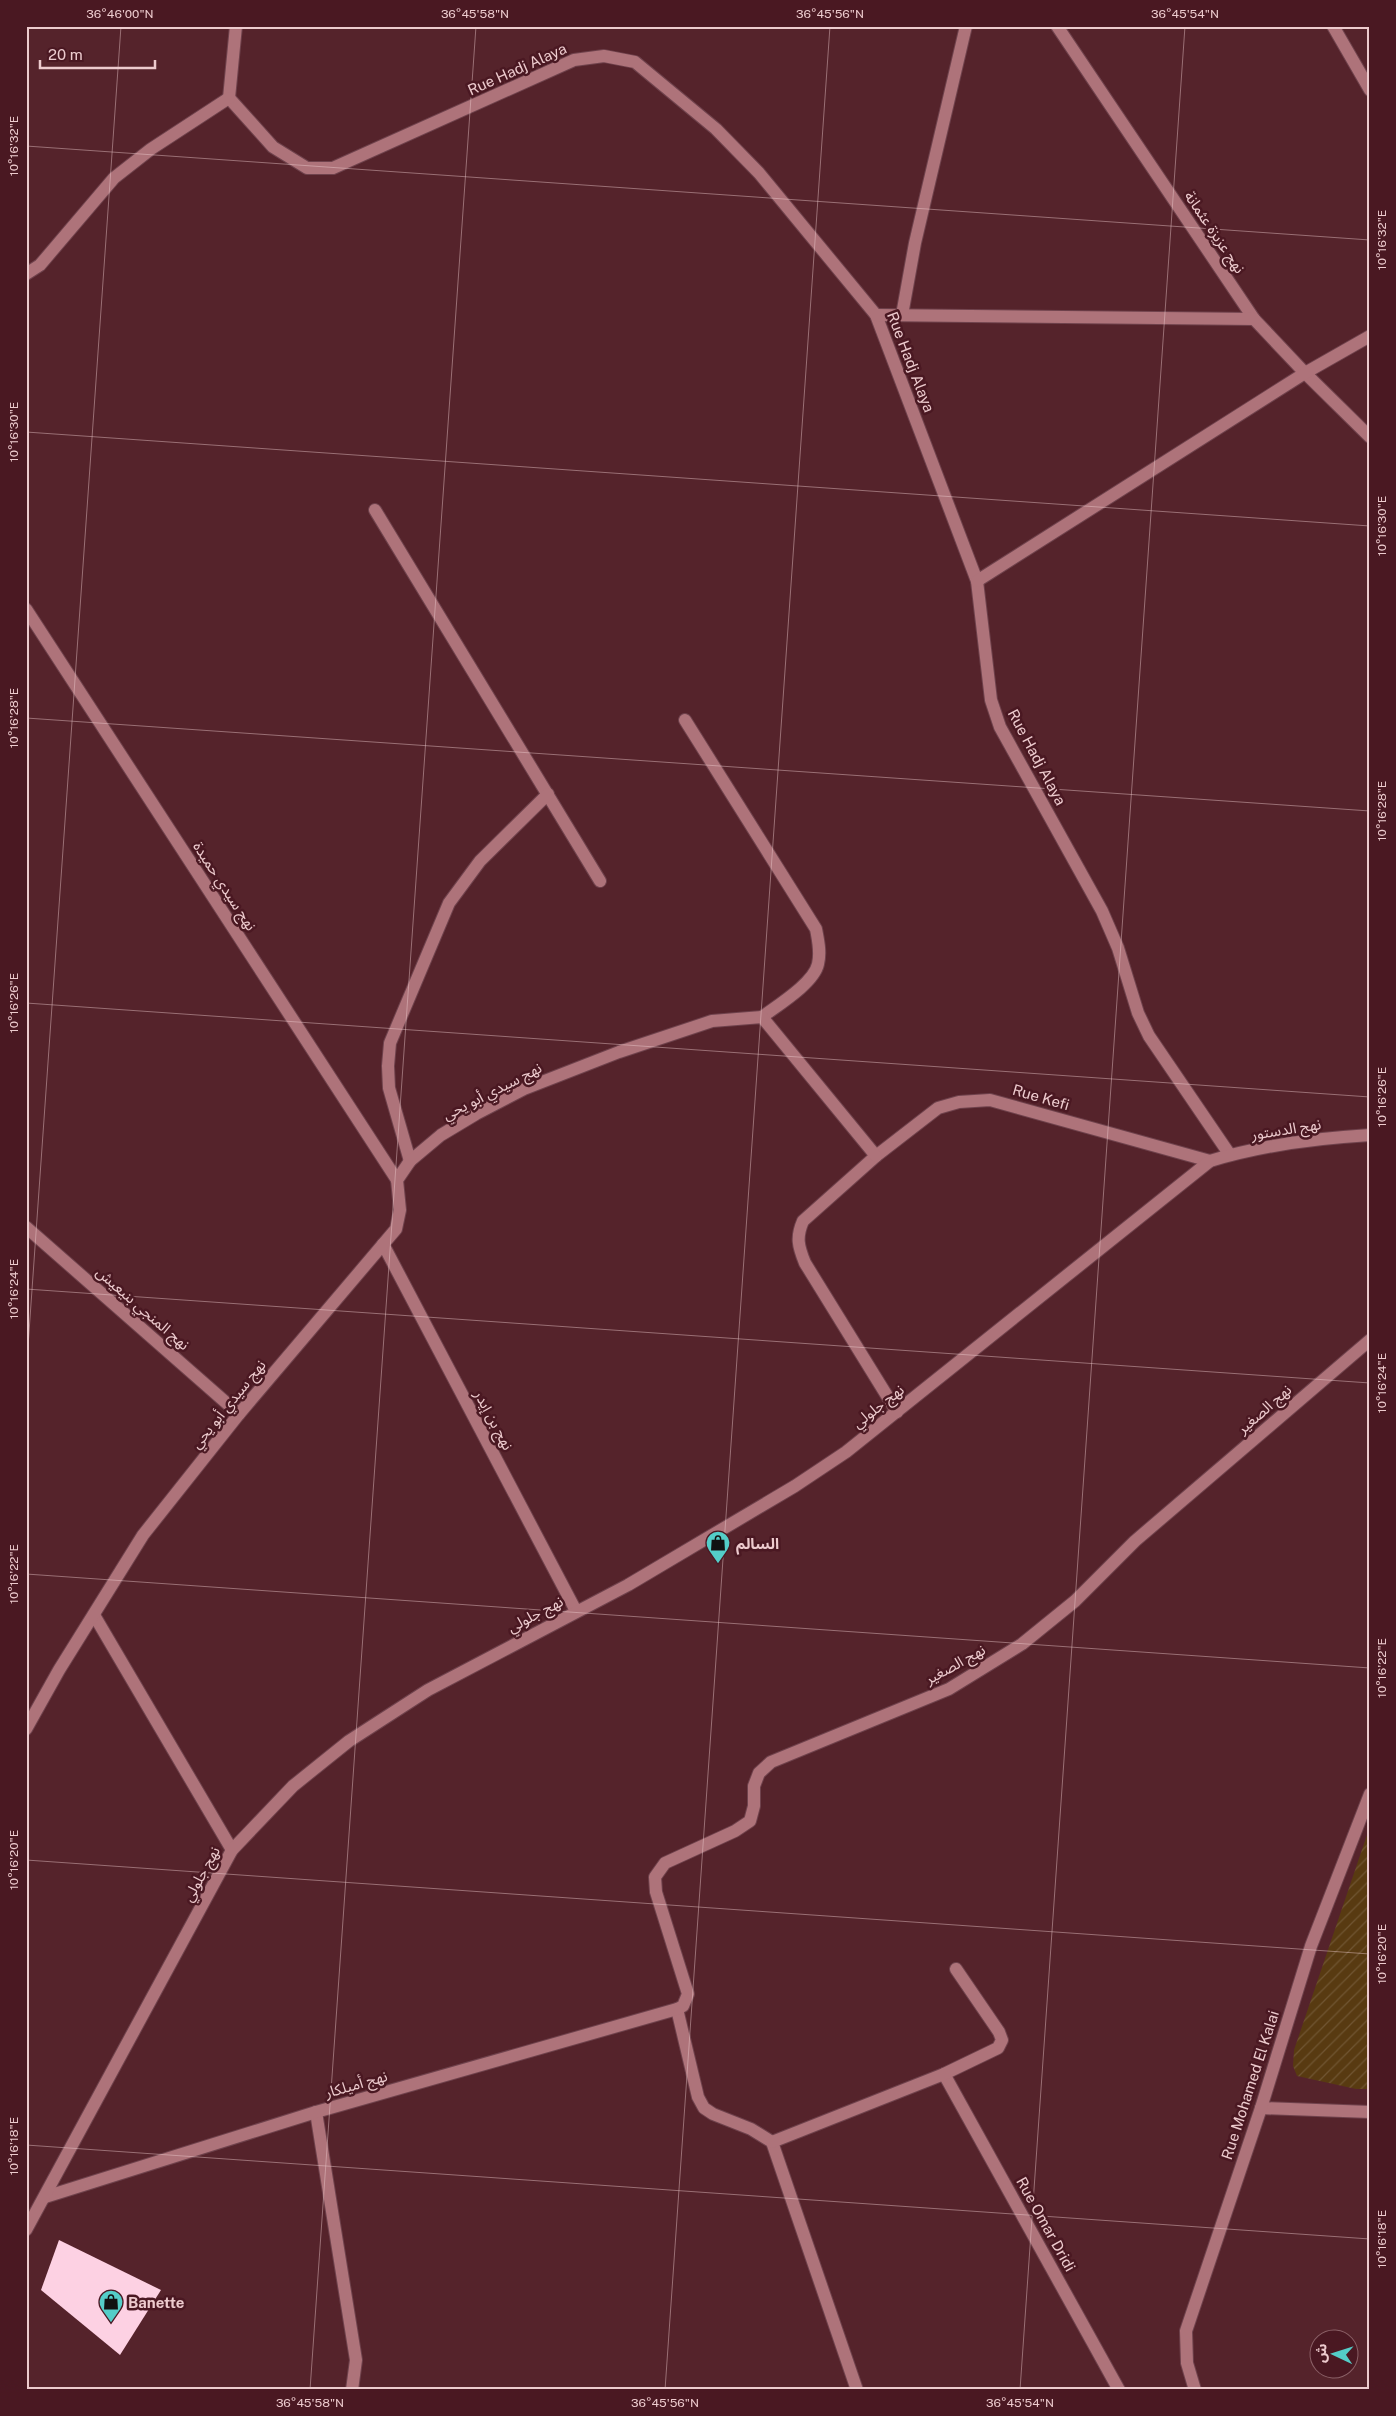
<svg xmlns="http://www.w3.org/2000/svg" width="1396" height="2416" font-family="'Public Sans','Noto Sans Arabic',sans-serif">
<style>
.garden{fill:url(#garden-furrows)}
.building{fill:#fdd1e3}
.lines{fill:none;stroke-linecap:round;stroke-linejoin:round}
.street-casing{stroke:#6f424c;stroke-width:14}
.street{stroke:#ae737a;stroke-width:12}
.ticks{fill:none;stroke:#edcbce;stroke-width:1;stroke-opacity:0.45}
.labels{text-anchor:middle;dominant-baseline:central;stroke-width:5;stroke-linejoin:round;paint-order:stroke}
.street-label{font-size:15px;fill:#edcbce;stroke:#4a1822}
.poi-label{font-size:15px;font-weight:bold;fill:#edcbce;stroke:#4a1822;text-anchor:start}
.neatline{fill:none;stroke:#edcbce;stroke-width:2}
.ticks-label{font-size:12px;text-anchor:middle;fill:#edcbce}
</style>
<defs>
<pattern id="garden-furrows" width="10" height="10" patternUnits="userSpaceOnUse" patternTransform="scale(1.25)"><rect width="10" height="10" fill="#583a11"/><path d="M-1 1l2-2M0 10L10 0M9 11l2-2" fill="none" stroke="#705532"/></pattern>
</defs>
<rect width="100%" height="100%" fill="#55232b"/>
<polygon class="garden" points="1370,1826 1370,2089 1356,2089 1297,2076 1293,2066 1294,2050"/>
<polygon class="building" points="59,2240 161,2290 120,2355 41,2290"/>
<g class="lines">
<defs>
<g id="street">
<polyline points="1057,26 1254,319 1305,373 1370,437"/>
<polyline points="1333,26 1370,90"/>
<polyline points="229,98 273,147 307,168 333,168 574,60 604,56 635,62 716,129 759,173 876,315 977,581 991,700 1000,727 1102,911 1118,948 1138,1013 1149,1036 1230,1155"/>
<polyline points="229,98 236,26"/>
<polyline points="26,274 40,265 114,178 151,149 229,98"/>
<polyline points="876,315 1254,319"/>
<polyline points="902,315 915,243 966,26"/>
<polyline points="375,510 600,881"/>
<polyline points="977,581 1305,373 1370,336"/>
<polyline points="26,609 397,1180"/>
<path d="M685,720L816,929C818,940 821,952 818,964C814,983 778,1005 762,1017"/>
<polyline points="410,1161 389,1088 388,1066 390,1043 449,903 480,861 548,794"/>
<polyline points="26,1227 239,1414"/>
<polyline points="383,1244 576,1611"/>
<path d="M897,1412L805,1263C798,1246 796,1237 803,1221L876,1156L938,1108L959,1102L990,1100L1210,1161"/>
<polyline points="94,1615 232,1850"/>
<polyline points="26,1729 59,1670 143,1535 239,1414 396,1229 400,1210 397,1180 410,1161 441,1135 476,1114 524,1089 619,1052 712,1021 762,1017 876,1156"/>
<polyline points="677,2009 698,2097 704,2108 713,2114 751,2129 772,2142 857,2390"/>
<polyline points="944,2074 1119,2390"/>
<polyline points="1261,2108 1370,2112"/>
<polyline points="316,2112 356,2360 352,2390"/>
<polyline points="772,2142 944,2074 998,2048 1002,2040 999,2032 956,1969"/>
<polyline points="45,2197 316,2112 677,2009 683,2006 688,1994 656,1892 655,1877 665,1863 735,1831 750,1821 754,1806 754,1786 759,1773 771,1762 949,1689 1022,1644 1075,1601 1135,1541 1370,1340"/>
<path d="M26,2230L232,1850L293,1786L349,1741L428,1690L628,1585L795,1486L846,1452L1210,1161C1259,1146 1318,1138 1370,1135"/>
<polyline points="1195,2390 1187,2363 1186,2331 1261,2108 1311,1946 1370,1794"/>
</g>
</defs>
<use href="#street" class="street-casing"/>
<use href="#street" class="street"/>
</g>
<path class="ticks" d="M26,146L1370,240M26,432L1370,526M26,718L1370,811M26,1003L1370,1097M26,1289L1370,1383M26,1375L121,26M26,1574L1370,1668M26,1860L1370,1954M26,2145L1370,2239M310,2390L476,26M665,2390L830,26M1020,2390L1185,26"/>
<defs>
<symbol id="shop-pin" viewBox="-11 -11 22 30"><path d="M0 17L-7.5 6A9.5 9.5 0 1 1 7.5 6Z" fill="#54cdc8" stroke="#4a1822"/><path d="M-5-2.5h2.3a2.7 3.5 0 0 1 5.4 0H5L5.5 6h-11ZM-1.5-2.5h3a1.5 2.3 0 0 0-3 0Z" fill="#111"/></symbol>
</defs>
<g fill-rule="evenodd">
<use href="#shop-pin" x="704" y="1529" width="28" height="38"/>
<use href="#shop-pin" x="97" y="2288" width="28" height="38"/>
</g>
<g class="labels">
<g class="street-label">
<text transform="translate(517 69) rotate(-24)">Rue Hadj Alaya</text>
<text transform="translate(1215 232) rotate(56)">نهج عزيزة عثمانة</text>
<text transform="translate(911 362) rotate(69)">Rue Hadj Alaya</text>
<text transform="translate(1037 757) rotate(62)">Rue Hadj Alaya</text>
<text transform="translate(225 886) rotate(57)">نهج سيدي حميدة</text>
<text transform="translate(492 1091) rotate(-27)">نهج سيدي أبو يحي</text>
<text transform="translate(1041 1097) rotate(16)">Rue Kefi</text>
<text transform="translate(1286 1129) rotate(-9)">نهج الدستور</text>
<text transform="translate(143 1308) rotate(41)">نهج المنجي بنيعيش</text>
<text transform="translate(228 1404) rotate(-51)">نهج سيدي أبو يحي</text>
<text transform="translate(878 1406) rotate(-38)">نهج جلولي</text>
<text transform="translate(1264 1409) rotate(-41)">نهج الصغير</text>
<text transform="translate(494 1420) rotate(62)">نهج بن إيدر</text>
<text transform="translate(535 1614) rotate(-28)">نهج جلولي</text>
<text transform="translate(955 1664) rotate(-29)">نهج الصغير</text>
<text transform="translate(201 1874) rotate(-61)">نهج جلولي</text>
<text transform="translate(356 2084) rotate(-16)">نهج أميلكار</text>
<text transform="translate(1250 2085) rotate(-72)">Rue Mohamed El Kalai</text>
<text transform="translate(1046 2224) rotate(61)">Rue Omar Dridi</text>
</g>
<g class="poi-label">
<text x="736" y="1543">السالم</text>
<text x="128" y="2302">Banette</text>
</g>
</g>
<rect width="1396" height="2416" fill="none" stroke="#4a1822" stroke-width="55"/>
<g transform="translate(1334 2354) rotate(274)"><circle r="24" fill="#4a1822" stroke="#8b6067"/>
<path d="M0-4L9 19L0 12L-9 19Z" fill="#54cdc8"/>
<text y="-8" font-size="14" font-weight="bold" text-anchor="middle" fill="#edcbce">ش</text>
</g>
<path d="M40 60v8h115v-8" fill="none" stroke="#edcbce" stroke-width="2.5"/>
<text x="48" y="60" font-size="15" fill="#edcbce" stroke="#4a1822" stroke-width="4" paint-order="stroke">20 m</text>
<rect x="28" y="28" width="1340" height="2360" class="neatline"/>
<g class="ticks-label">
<text x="120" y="18">36°46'00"N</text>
<text x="475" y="18">36°45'58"N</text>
<text x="830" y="18">36°45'56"N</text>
<text x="1185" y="18">36°45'54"N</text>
<text transform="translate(14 146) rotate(-90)" y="4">10°16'32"E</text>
<text transform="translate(1382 240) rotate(-90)" y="4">10°16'32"E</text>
<text transform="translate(14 432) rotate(-90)" y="4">10°16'30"E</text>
<text transform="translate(1382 526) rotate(-90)" y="4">10°16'30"E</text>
<text transform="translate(14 718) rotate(-90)" y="4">10°16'28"E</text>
<text transform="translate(1382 811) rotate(-90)" y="4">10°16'28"E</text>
<text transform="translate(14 1003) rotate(-90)" y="4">10°16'26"E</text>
<text transform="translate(1382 1097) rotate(-90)" y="4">10°16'26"E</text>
<text transform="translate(14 1289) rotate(-90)" y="4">10°16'24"E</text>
<text transform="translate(1382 1383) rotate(-90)" y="4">10°16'24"E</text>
<text transform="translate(14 1574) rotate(-90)" y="4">10°16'22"E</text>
<text transform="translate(1382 1668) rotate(-90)" y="4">10°16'22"E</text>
<text transform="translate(14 1860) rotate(-90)" y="4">10°16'20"E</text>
<text transform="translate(1382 1954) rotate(-90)" y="4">10°16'20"E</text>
<text transform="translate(14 2146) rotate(-90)" y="4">10°16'18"E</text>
<text transform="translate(1382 2239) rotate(-90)" y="4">10°16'18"E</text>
<text x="310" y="2407">36°45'58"N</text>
<text x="665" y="2407">36°45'56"N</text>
<text x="1020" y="2407">36°45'54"N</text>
</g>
</svg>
